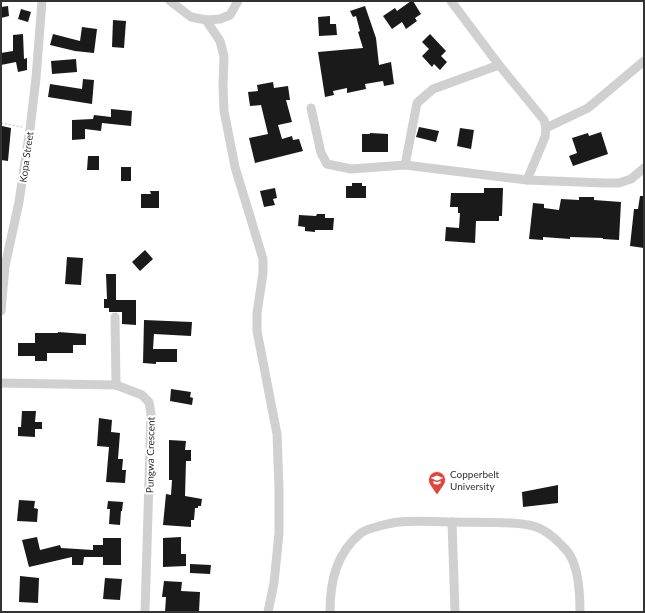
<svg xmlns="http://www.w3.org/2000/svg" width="645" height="613" font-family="Lato,sans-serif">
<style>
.building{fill:#1a1a1a}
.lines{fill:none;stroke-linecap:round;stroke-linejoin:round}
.path{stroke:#cacaca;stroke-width:1.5;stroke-dasharray:2 2;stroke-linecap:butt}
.minor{stroke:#d0d0d0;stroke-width:9}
.labels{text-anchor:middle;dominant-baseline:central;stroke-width:4;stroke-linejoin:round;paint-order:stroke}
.street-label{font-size:10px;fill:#333;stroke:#fff}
.poi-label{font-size:10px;fill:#333;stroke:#fff;text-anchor:start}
</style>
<rect width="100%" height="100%" fill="#fff"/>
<g class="building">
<polygon points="411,1 413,1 421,14 415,18 417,21 406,29 402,22 392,29 383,16 395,8 397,11"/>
<polygon points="8,6 9,16 1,18 1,7"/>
<polygon points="365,6 376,38 379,65 391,62 394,84 384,86 383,81 365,84 366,89 347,93 347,88 333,91 334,95 325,97 318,52 363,48 358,32 360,31 356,16 353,17 350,11"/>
<polygon points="21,9 31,12 28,22 18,19"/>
<polygon points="330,16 330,24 336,24 337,35 319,36 318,17"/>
<polygon points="113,20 126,21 124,48 112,47"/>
<polygon points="82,27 97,29 94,53 75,51 50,45 53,34 80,41"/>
<polygon points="23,34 24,59 27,58 27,70 18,72 16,62 1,65 1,53 13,51 13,35"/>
<polygon points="430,34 446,51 441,56 447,62 440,70 434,64 432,67 422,56 429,49 422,42"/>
<polygon points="76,59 77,72 52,74 51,61"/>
<polygon points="83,79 94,80 92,104 48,97 50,84 82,89"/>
<polygon points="273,82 274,88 288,86 290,100 286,100 292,122 278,125 282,139 292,136 293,140 299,139 303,151 255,163 249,138 268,134 261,105 250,106 248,92 258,91 257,85"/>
<polygon points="111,109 132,111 131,126 102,123 101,131 85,129 85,139 72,140 72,120 93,119 94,115 111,117"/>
<polygon points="2,126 11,128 8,161 1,160"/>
<polygon points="419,127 439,131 436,142 416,137"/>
<polygon points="460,128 474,130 471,149 457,146"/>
<polygon points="601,132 608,154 573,166 569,156 577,153 572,138 588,133 589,136"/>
<polygon points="370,133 388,134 388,152 362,152 362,134 370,134"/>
<polygon points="88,156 99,156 99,170 87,170"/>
<rect x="121" y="167" width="10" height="14"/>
<polygon points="352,183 362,183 362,186 366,186 366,198 346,198 346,186 352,186"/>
<polygon points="275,188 277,198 273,199 275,205 264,207 260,191"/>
<polygon points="484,188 503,188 502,216 499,216 499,221 476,221 475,243 445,241 446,227 459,228 460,213 458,213 458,207 450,207 451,193 484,193"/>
<polygon points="150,191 159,191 159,208 141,208 141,194 151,194"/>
<polygon points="640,196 644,196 644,248 630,246 634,209 638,209"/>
<polygon points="579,197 594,197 594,200 621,202 619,240 603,239 603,238 570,237 570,239 543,237 543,240 529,239 533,203 544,204 544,208 559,210 561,199 579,200"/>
<polygon points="317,214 325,214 325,218 334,218 333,230 315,230 315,232 305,231 305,227 298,226 299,215 316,216"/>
<polygon points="145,250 153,259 140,271 132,262"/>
<polygon points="67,257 83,258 81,285 65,284"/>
<polygon points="106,274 116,274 116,300 136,300 136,325 122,324 122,312 109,312 109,308 104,308 104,299 107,299"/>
<polygon points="144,320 192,322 191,336 154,334 153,349 177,349 177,362 156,362 156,364 143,363"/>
<polygon points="58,332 86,334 86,345 73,345 73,353 47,353 47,361 35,361 35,356 18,356 18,343 35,343 35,333 58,333"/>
<polygon points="171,389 191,392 190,397 193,398 192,405 170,401"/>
<polygon points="22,411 36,411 35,422 42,422 42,429 35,429 35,437 18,436 18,427 21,427"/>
<polygon points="99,418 112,420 111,432 120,433 118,459 123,459 122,470 126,470 125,483 106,482 109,447 97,446"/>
<polygon points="169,440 186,441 185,450 191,450 191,461 186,461 185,496 202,499 201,506 198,506 198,508 195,508 194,520 191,520 191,527 163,525 166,494 171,495 172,480 169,480"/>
<polygon points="558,485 558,503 523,507 522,492"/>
<polygon points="19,500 35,501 34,508 38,509 37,522 17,521"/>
<polygon points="108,501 123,502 122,511 121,511 120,525 109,524 110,509 107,509"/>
<polygon points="37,537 40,550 60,545 61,548 93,550 93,545 103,545 103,538 121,538 121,565 103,565 103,557 84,557 83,565 72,565 72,557 29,567 22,540"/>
<polygon points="181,537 181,554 186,554 186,566 163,567 163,538"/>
<polygon points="190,564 211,565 210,574 190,573"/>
<polygon points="20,576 39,578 38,603 19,602"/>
<polygon points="105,578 122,579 120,600 103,599"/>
<polygon points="164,581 182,582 181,591 200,592 199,612 165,612 166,597 162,597"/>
</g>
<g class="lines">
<polyline class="path" points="1,123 22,127"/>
<g class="minor">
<polyline points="170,1 191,17 206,20 220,19 230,15 238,1"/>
<polyline points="451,1 499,65 544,120 546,128 545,137 527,180"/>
<polyline points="206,20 220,41 224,56 223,86 224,111 235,167 263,259 263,273 257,313 257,331 277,434 279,489 279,533 274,583 268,612"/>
<polyline points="311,108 321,153 327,164 351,169 405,165 527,180 604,183 619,183 631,179 644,168"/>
<polyline points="546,128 588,108 644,61"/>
<polyline points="405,165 417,103 433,89 499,65"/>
<polyline points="1,311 5,266 19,202 30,129 36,78 42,1"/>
<polyline points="115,317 116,385"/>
<polyline points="1,383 116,385 142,395 149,402 151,414 145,612"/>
<polyline points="452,522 455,612"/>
<path d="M330,612C330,582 336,553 361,533C368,528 390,523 399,522C417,520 435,522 454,522C475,523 524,520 541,529C551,534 560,543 567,551C579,565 580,594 580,612"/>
</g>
</g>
<defs>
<symbol id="university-pin" viewBox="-11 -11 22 30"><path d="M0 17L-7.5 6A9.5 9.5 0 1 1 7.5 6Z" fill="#e3443b" stroke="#fff"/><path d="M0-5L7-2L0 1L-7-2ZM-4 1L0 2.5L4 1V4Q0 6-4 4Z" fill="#fff"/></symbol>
</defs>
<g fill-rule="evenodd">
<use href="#university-pin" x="427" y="470" width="20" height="27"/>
</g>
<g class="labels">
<g class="street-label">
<text transform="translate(26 157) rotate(-82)">Kopa Street</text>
<text transform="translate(150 455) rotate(-89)">Pungwa Crescent</text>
</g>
<g class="poi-label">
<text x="450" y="474">Copperbelt<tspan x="450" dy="12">University</tspan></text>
</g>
</g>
<rect width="645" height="613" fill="none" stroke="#333333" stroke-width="4"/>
</svg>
